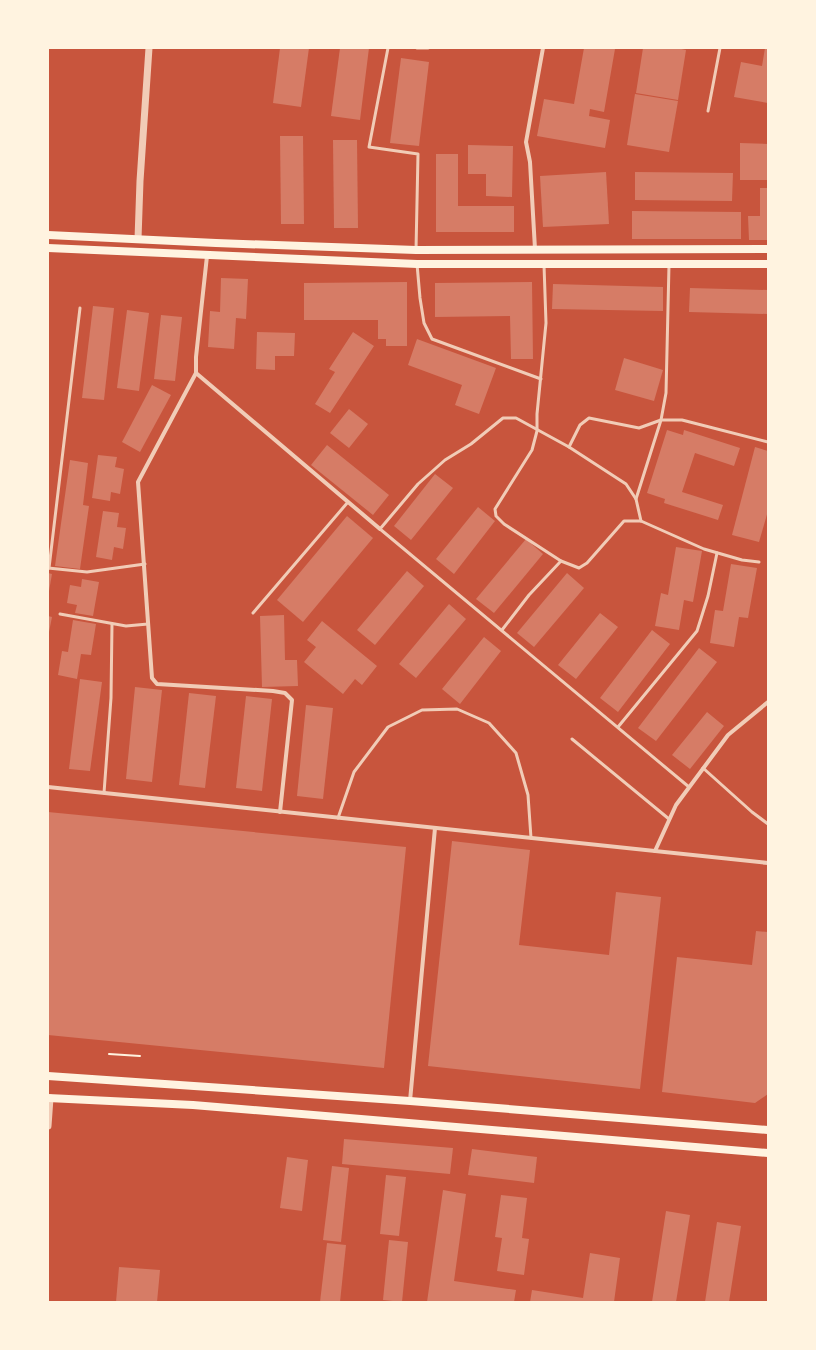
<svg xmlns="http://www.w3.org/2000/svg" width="816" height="1350" font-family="'IBM Plex Serif',serif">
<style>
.building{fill:#d67c66}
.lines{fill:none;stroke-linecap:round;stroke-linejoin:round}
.path{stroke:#fff3e0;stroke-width:2}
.service{stroke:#f1ccb7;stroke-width:3}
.minor{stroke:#f1ccb7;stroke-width:4}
.tertiary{stroke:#f1ccb7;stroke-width:7}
.secondary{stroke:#fff3e0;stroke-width:8}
</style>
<rect width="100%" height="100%" fill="#c8553d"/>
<g class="building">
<polygon points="280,48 309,48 301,107 273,103"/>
<polygon points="340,48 369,48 360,120 331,116"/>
<polygon points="584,48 615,49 604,112 590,109 589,116 610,120 605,148 537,136 544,99 574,104"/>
<polygon points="643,48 677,48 686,50 678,100 636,93"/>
<polygon points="765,48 768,48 768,103 734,97 741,62 762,66"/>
<polygon points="401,58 429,62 419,146 390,143"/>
<polygon points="635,94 678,101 669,152 627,145"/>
<polygon points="280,136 303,136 304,224 281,224"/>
<polygon points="333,140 357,140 358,228 334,228"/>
<polygon points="740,143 768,144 768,180 740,180"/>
<polygon points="468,145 513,146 512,197 486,196 486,174 468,174"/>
<polygon points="436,154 458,154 458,206 514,206 514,232 436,232"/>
<polygon points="606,172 609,224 543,227 540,176"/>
<polygon points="635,172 733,173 732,201 635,200"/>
<polygon points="760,188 768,188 768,240 749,240 748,216 760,216"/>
<polygon points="632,211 741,212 741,239 632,239"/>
<polygon points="221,278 248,279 246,319 236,318 234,349 208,347 210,311 220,312"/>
<polygon points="407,282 407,346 386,346 386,339 378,339 378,320 304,320 304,283"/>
<polygon points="532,282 533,359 511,359 510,316 435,317 435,283"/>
<polygon points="553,284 663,287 663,311 552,309"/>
<polygon points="690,288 768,290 768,314 689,312"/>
<polygon points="93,306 114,308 104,400 82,398"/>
<polygon points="127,310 149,313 139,391 117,388"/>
<polygon points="161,315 182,317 175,381 154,379"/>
<polygon points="257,332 295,333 294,356 275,356 275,370 256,369"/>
<polygon points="353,332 374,346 330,413 315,404 335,372 329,369"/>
<polygon points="417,339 496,368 479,414 455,405 462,385 408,365"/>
<polygon points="624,358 663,370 654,401 615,390"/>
<polygon points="152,385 171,395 140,452 122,442"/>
<polygon points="349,409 368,424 349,448 330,433"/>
<polygon points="667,430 683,435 684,430 740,448 734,466 695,453 682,492 723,505 718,520 664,503 665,499 647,493"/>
<polygon points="327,445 389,495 373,515 311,465"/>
<polygon points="755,447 768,451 768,511 759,542 732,535"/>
<polygon points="98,455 117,457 115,467 124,469 120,494 111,492 110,501 92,498"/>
<polygon points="70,460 88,463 83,505 89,506 80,569 55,566"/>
<polygon points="435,474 453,488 411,540 394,526"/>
<polygon points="478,507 495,521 454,574 436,559"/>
<polygon points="103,511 119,513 117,527 126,528 123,549 114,547 112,560 96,557"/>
<polygon points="347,516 373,538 303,622 277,600"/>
<polygon points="526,539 543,554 494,613 476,599"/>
<polygon points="676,547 702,551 693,602 684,600 679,630 655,626 661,593 668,595"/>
<polygon points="731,564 757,568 748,618 739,617 734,647 710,643 715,610 723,611"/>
<polygon points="407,571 424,586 375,645 357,630"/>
<polygon points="48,573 52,574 49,591 48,591"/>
<polygon points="567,573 584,588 534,647 517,633"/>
<polygon points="82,579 99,582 93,616 75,613 77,605 67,603 70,585 81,587"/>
<polygon points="449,604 466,619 416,678 399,664"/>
<polygon points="600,613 618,627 576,679 558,665"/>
<polygon points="284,615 285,660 297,660 298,686 262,687 260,616"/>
<polygon points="48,616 52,617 49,632 48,632"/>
<polygon points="73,620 96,624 91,655 81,654 77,679 58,675 62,651 68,652"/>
<polygon points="322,621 377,666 362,685 355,679 343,694 304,662 316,647 307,640"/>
<polygon points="652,630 670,644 618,712 600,698"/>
<polygon points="484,637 501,651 460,704 442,689"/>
<polygon points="699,648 717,662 656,741 638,728"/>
<polygon points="80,679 102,682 90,771 69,769"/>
<polygon points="135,687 162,690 152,782 126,779"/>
<polygon points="189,693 216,696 205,788 179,785"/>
<polygon points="246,696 272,699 262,791 236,788"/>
<polygon points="306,705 333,708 323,799 297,796"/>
<polygon points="707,712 724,726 690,769 672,755"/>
<polygon points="48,812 406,847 384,1068 48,1035"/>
<polygon points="452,841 530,850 519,945 609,955 616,892 661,897 640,1089 428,1066"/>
<polygon points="756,931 768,932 768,1094 755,1103 662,1092 677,957 752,965"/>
<polygon points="344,1139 453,1148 450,1174 342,1164"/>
<polygon points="472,1149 537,1157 534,1183 468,1175"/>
<polygon points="287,1157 308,1160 302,1211 280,1208"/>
<polygon points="332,1166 349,1168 341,1242 323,1240"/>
<polygon points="386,1175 406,1177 399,1236 380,1234"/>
<polygon points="443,1190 466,1194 454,1281 516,1290 514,1302 427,1302"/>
<polygon points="501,1195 527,1198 522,1238 529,1239 524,1275 497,1271 502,1238 495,1237"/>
<polygon points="666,1211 690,1215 676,1302 652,1302"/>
<polygon points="717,1222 741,1226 729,1302 705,1302"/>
<polygon points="389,1240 408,1242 402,1302 383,1300"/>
<polygon points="327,1243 346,1245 340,1302 320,1302"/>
<polygon points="590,1253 620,1258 614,1302 530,1302 532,1290 583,1298"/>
<polygon points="119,1267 160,1270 157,1302 116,1302"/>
</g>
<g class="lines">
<polyline class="path" points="109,1054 140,1056"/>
<g class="service">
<polyline points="388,48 369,147 418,154 416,250"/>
<polyline points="417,48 428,48"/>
<polyline points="708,111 720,48"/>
<polyline points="417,264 420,298 424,323 432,339 541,379"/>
<polyline points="544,265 546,323 537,414 537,431 532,450 495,509 496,516 504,524 561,561 579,568 587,563 624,521 641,521 704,549 742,560 759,562"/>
<polyline points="569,447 580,425 589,418 639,428 661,420 682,420 768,442"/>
<polyline points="636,499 661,420 666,393 669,265"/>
<polyline points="641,521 636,499 626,484 569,447 516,418 503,418 471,444 445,460 418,484 380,529 689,787"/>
<polyline points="48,568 87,572 145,564"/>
<polyline points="49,568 80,308"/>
<polyline points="253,613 348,502"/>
<polyline points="60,614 126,626 148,624"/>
<polyline points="502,630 529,595 561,561"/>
<polyline points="618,727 697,631 708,596 717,553"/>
<polyline points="572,739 669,819"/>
<polyline points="703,768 752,812 768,824"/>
<polyline points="104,793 111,698 112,624"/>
<polyline points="338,818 354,772 388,727 422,710 457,709 489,723 516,753 528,795 531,838"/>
</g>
<g class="minor">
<polyline points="535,249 530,162 526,142 543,48"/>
<polyline points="207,256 196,357 196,373 138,482 152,678 157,684 273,691 285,693 292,700 280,812"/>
<polyline points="196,373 380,529"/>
<polyline points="48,787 768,863"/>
<polyline points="655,851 676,805 728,735 768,702"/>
<polyline points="410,1101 435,828"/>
</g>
<g class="tertiary">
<polyline points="138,239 140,181 149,48"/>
<polyline points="48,1126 50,1098"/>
</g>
<g class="secondary">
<polyline points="48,235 216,243 416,250 768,249"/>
<polyline points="48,248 417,264 768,264"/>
<polyline points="48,1076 410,1101 768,1130"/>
<polyline points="48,1098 193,1105 768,1153"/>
</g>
</g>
<rect width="816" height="1350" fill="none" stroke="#fff3e0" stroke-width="98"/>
</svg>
